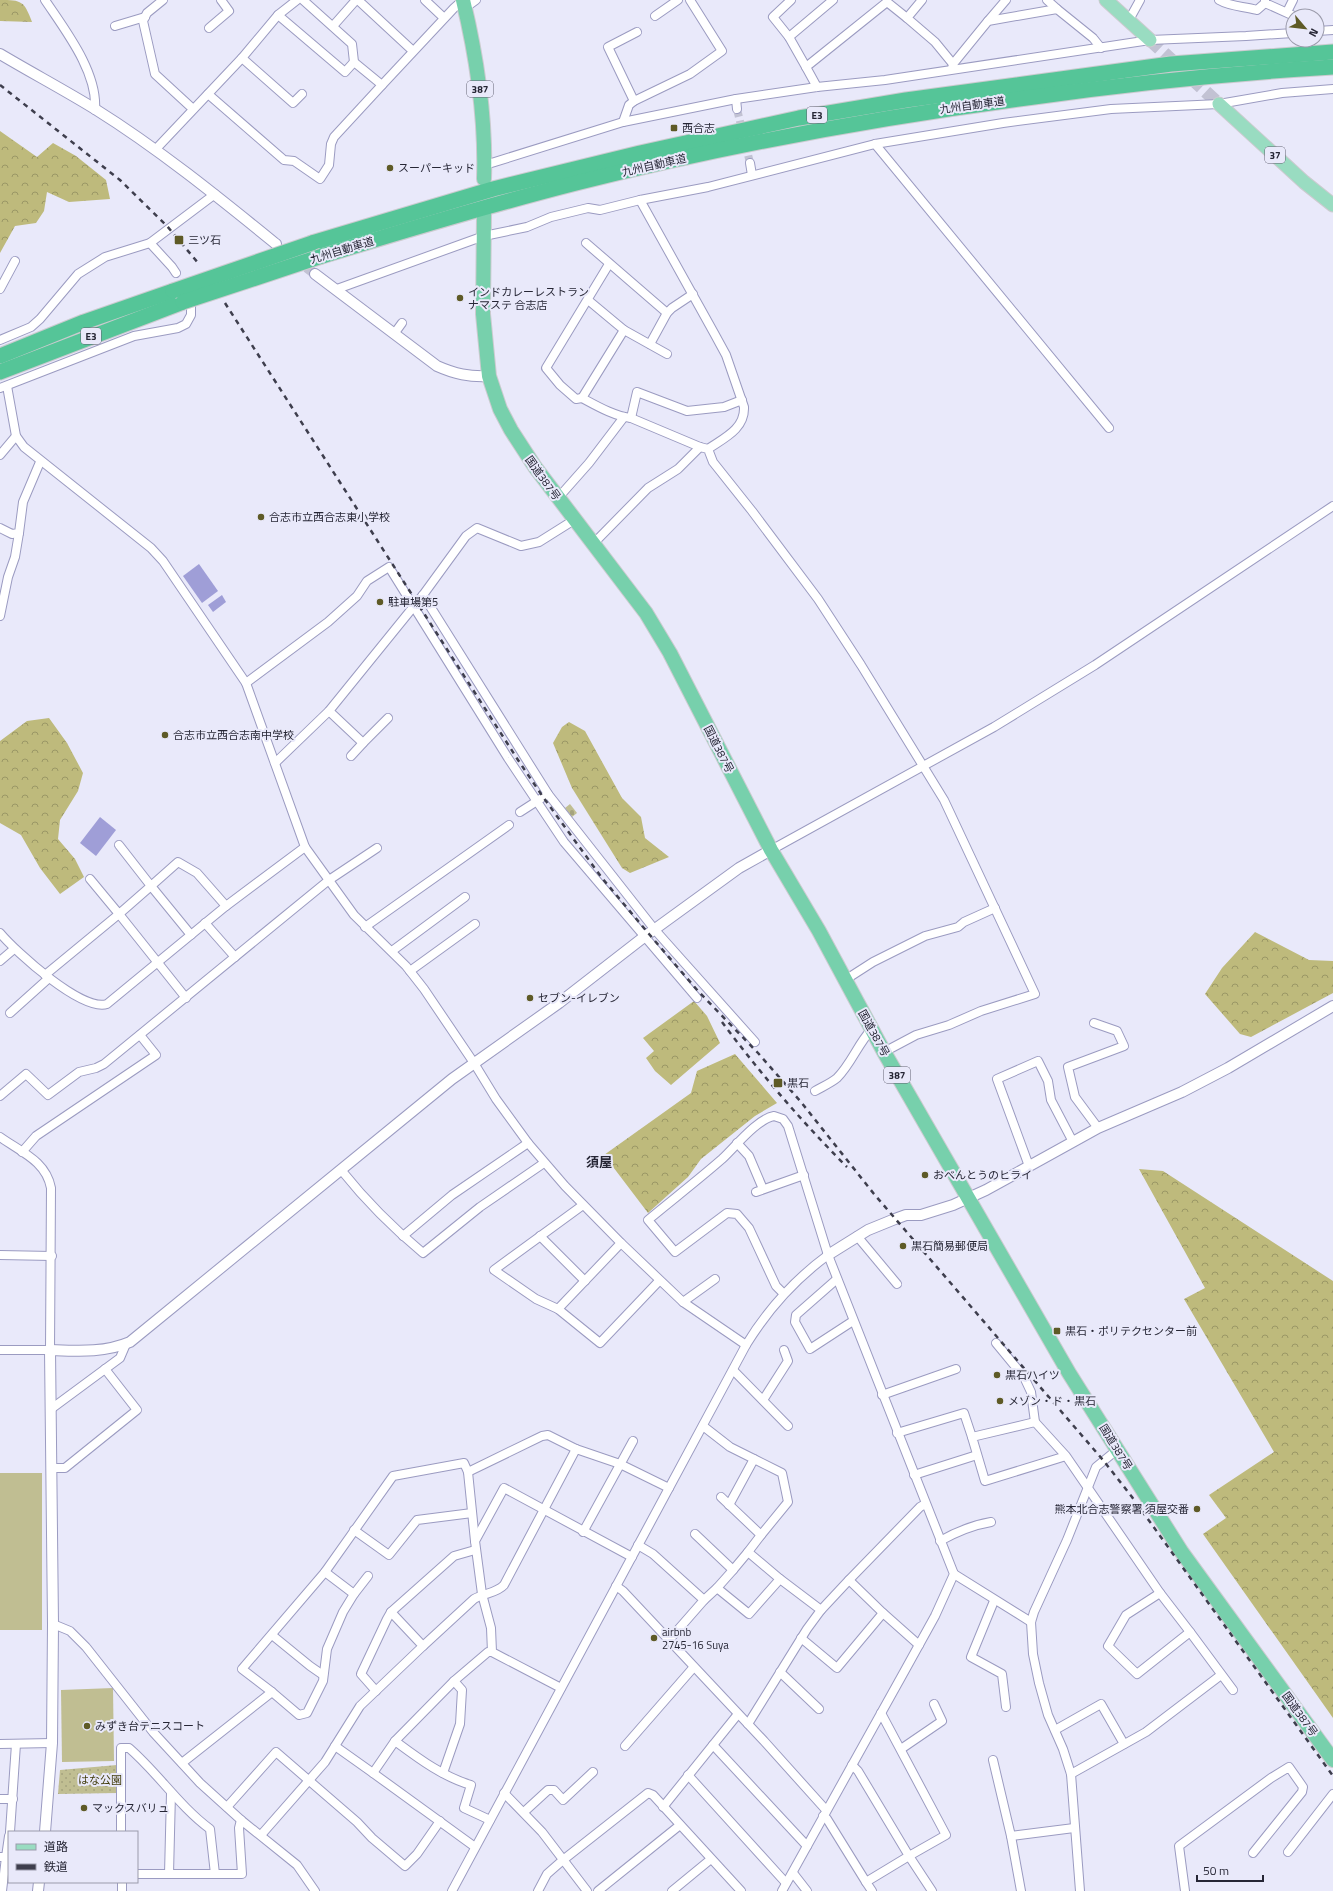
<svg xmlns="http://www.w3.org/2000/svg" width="1333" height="1891" font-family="'Titillium Web','Noto Sans JP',sans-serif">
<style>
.green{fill:url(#green-dots)}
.forest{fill:url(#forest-crowns)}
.cemetery{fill:url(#cemetery-stones)}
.pitch{fill:#c0be92}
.water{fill:#9f9ed7}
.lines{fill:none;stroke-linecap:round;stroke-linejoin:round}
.minor-tunnel{stroke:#c2c2d3;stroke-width:8;stroke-dasharray:8 4;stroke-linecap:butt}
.tertiary-tunnel{stroke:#c2c2d3;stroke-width:10;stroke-dasharray:10 5;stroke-linecap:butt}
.primary-tunnel{stroke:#c2c2d3;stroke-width:13;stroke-dasharray:13 6;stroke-linecap:butt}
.minor-casing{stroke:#9b9bc1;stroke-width:10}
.tertiary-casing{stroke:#9b9bc1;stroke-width:12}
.primary-casing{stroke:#cbcbcf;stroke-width:15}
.trunk-casing{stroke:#cbcbcf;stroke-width:16}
.motorway-casing{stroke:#cbcbcf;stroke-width:17}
.minor{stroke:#fff;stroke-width:8}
.tertiary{stroke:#fff;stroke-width:10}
.primary{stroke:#99dcc1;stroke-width:13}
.trunk{stroke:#77d0ac;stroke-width:14}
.motorway{stroke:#55c598;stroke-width:15}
.rail{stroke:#3e3e4d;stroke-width:2.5;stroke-dasharray:5 5;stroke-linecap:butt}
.motorway-bridge-casing{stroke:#cbcbcf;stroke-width:17;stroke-linecap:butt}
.motorway-bridge{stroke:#55c598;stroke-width:15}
.poi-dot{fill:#5e5a26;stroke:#e9e9fa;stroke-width:1.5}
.labels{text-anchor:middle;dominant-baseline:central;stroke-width:4;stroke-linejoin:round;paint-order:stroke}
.shield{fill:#e9e9fa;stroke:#606070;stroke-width:1}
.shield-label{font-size:10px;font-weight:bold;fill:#262635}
.street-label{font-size:11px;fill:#262635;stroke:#e9e9fa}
.poi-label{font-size:11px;fill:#262635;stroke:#e9e9fa;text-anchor:start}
.park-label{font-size:11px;fill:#423d0c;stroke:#e9e9fa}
.quarter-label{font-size:13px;font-weight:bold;fill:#262635;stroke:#e9e9fa}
</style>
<defs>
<pattern id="green-dots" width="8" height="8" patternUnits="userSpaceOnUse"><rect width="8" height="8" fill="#c0be92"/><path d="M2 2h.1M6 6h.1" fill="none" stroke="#a5a37e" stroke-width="1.8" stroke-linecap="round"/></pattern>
<pattern id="forest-crowns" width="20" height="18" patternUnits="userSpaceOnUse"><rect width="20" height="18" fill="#beba7c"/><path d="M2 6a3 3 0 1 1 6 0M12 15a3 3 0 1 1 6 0" fill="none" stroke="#9a9766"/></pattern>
<pattern id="cemetery-stones" width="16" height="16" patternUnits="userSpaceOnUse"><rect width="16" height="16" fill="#c0be92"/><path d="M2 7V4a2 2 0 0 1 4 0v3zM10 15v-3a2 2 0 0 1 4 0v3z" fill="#a5a37e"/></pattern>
</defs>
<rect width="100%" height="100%" fill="#e9e9fa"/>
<polygon class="green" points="117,1765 117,1793 58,1794 60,1770"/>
<g class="forest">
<path d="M0,0C22,0 24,1 32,22L0,21Z"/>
<polygon points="0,131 37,157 53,143 76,156 106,180 110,199 69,202 47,192 44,211 36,223 15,226 0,253"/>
<polygon points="49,718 67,743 83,773 78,791 60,820 58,839 75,859 84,877 60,894 40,868 21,835 0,823 0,741 27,721"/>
<polygon points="569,722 585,731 622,798 641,817 645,838 669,857 630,873 622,868 572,788 553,743 562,727"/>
<polygon points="1255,932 1309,960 1333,961 1333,993 1251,1037 1240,1034 1205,994 1222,968"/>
<polygon points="694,1001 707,1016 720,1043 671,1085 655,1071 646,1058 654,1051 643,1038"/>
<polygon points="735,1054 777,1103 755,1116 701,1159 688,1177 648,1213 604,1155 691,1093 697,1071"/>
<polygon points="1139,1169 1163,1171 1333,1281 1333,1718 1203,1534 1226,1518 1209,1495 1274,1452 1184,1299 1205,1288"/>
</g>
<polygon class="cemetery" points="570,804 577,813 572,817 565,808"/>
<g class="pitch">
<rect x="0" y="1473" width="42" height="157"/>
<polygon points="113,1688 114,1761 62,1762 61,1690"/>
</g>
<g class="water">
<polygon points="199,564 218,591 202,603 183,576"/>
<polygon points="222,595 226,602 213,612 208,605"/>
<polygon points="100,817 116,830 96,856 80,843"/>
</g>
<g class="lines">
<polyline class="minor-tunnel" points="737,109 750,163"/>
<polyline class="tertiary-tunnel" points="283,249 315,274"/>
<polyline class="primary-tunnel" points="1150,40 1219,104"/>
<defs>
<g id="minor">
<path d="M45,0C65,30 98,72 95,110"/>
<polyline points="163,0 147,13 143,21 155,74 193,109"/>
<polyline points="303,0 352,44 354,62 382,85 454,8 463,0"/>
<polyline points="358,0 413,51"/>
<polyline points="425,0 444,18"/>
<polyline points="791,0 773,17 789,37 806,67"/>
<polyline points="922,0 907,18 935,42 953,64"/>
<polyline points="1047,0 1057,9"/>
<path d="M1219,0C1231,7 1243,6 1257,10L1265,3"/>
<polyline points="1265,0 1265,3 1294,16"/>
<polyline points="465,8 476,0"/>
<polyline points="1287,12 1293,0"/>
<polyline points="278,15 345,72 354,62"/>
<polyline points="655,16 678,0"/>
<polyline points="1129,20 1140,0"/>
<polyline points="988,21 1006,0"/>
<polyline points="115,26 145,17"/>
<polyline points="333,26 356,0"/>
<polyline points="209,28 229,11 221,0"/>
<polyline points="1317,31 1333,30"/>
<polyline points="789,37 833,0"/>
<polyline points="242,58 293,103 302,94"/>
<polyline points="952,69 953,64 988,21 1057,9 1093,38 1101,48"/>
<polyline points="817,87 806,67 887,2 907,18"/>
<polyline points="208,94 284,160 294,161 320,179 329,165 331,144 334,137 382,85"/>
<polyline points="736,99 737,109"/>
<polyline points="634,101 608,47 637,32"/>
<polyline points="623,122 629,105 634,101 690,74 722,51 690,0"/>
<polyline points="875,144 1109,428"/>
<polyline points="155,150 242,58 278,15 297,0"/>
<polyline points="750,163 752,175"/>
<polyline points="485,165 623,122 736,99 817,87 885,80 1150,40 1246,36 1293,33"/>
<path d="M640,200L714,333L726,355L744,407C745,429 724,438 708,449"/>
<polyline points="150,243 172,267 176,273"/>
<polyline points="586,243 667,313"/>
<polyline points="0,289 15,261"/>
<polyline points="337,289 484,236 527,227 551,217 588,208 600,210 640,200 708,187 875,144 1003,123 1111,109 1219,104 1282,93 1333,89"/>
<path d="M588,300L624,330L582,398C597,406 614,416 631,418L700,447L708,449L713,462L752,511L818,599L861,665L944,800L1035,994L981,1011L949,1025L916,1035L884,1052"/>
<polyline points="624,330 667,354"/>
<polyline points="394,334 402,323"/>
<polyline points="0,340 31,327 40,319 78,274 105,257 150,243 215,194"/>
<polyline points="650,344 667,313 672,308 693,294"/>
<polyline points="7,386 16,436 24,447 151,548 163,561 246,683 305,847 354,915 406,966 424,989 474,1063 496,1099 528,1143 565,1186 621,1243 683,1302 746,1345"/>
<polyline points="0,388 134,336 178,328 186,324 191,315 191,307"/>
<polyline points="582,398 576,399 560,385 546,368 609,264"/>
<polyline points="631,418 637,392 687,411 724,407 742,400"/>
<polyline points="0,455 16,436"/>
<polyline points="558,498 589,463 624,417"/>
<polyline points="0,528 12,534 19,533 23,502 40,462"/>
<polyline points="593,544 648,488 678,469 700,447"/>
<polyline points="423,595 548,794 655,930 755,1042"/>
<polyline points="0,616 8,577 15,557 19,533"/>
<polyline points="246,683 328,622 357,596 367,581 389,567 508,758 564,842 697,998"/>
<polyline points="329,711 363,743 388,718"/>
<polyline points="351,756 363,743"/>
<polyline points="275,763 329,711 423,595 466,536 477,528 521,546 539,542 574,520"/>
<polyline points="520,812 548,794"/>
<polyline points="119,845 151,886 178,862 197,873 226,906"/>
<polyline points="771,850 994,727 1095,665 1333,506"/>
<polyline points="90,879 119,914 151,886 191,935"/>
<polyline points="205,923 235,957"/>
<polyline points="365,927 509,825"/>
<path d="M0,933C16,952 82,1012 107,1004L226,906L305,847"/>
<polyline points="392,951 465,897"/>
<polyline points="0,961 14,949"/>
<polyline points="410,971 475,924"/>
<polyline points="45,975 119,914 186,998"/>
<polyline points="845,980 873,962 925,936 958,927 964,922 995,908"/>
<polyline points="10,1013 49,978"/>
<polyline points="1094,1023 1117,1031 1124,1046 1068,1067 1075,1097 1098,1128"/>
<path d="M815,1091C822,1087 831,1083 837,1078C851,1064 858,1044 871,1030"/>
<polyline points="0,1096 26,1074 48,1095 79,1072 96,1068 104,1064 329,880 377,848"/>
<path d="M0,1137C21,1152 46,1161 51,1188L50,1350H0"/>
<polyline points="737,1143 749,1156 763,1189"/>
<polyline points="22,1152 36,1136 156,1055 140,1035"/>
<polyline points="1029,1166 997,1079 1038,1061 1048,1081 1051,1100 1073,1142"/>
<path d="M342,1171C366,1201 393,1228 423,1253L480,1207L544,1163"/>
<polyline points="756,1192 804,1175"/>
<polyline points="583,1205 494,1270 536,1299 558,1309 600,1343 659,1281"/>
<polyline points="403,1236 452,1195 528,1143"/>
<polyline points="540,1236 585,1281"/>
<polyline points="857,1236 897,1284"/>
<polyline points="0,1255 52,1256"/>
<polyline points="837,1279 796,1315 795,1322 810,1349 853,1321"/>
<polyline points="683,1302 715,1279"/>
<polyline points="558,1309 621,1243"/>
<polyline points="996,1343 1024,1377 1031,1392 1035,1422"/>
<polyline points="733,1370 788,1426"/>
<polyline points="882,1395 956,1369"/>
<polyline points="763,1400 788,1361 784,1350"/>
<polyline points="51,1409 120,1358 126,1344"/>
<polyline points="703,1426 730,1447 754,1459"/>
<polyline points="897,1433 964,1413 972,1437"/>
<polyline points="1066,1456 985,1481 972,1437 1035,1422 1066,1456 1160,1593 1126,1615 1108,1646 1137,1674 1190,1632 1233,1690"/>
<polyline points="51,1468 65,1468 137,1410 105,1369"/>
<polyline points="468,1472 542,1436 548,1435 576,1449 620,1464 669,1488"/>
<polyline points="914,1475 977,1455"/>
<polyline points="721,1497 761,1535 748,1552"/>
<polyline points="729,1505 754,1459 782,1473 788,1502 761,1535"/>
<polyline points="354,1530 389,1555 417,1520 472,1513"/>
<polyline points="583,1532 633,1441"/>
<polyline points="695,1534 733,1570 717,1588"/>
<path d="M940,1541C956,1532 973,1525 991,1522"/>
<polyline points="638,1545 653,1554 704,1600 669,1640"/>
<polyline points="733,1570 748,1552 780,1579"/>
<polyline points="325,1572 354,1594 368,1576"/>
<polyline points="954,1574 1031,1622"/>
<polyline points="849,1580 920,1507 925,1504"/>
<polyline points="616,1586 623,1591 764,1741 826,1810"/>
<polyline points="1160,1593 1190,1632"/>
<polyline points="704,1600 717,1588 749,1614 780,1579 821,1610 807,1629 748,1724"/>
<polyline points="994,1601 971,1657 1002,1674 1006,1707"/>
<polyline points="821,1610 849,1580 883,1613"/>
<polyline points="53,1624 70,1631 86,1647 153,1732 200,1783 241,1820 297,1865 315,1891"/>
<polyline points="272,1635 310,1666 323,1675"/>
<polyline points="801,1638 837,1668 883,1613 919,1645"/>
<path d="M423,1646L474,1599C484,1593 497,1593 504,1585L576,1449"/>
<polyline points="780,1672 819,1709"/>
<polyline points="561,1688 492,1652 491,1628 482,1594 475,1541 504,1488 632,1557"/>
<polyline points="376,1691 361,1674 387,1619 391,1612 454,1556 475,1550"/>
<polyline points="272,1692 242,1669 325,1572 393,1476 464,1463 468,1472 475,1541"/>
<polyline points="881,1713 946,1835 909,1856 932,1891"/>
<polyline points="1055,1730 1101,1704 1124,1744"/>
<path d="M395,1741C418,1758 443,1777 471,1785L464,1808L490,1820"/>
<polyline points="0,1744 52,1743"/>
<polyline points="713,1745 807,1846"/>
<polyline points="335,1746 373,1773 395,1741 454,1681"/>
<polyline points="625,1746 693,1668"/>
<polyline points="901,1749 942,1721 934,1704"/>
<polyline points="993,1760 1011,1836 1074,1828"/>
<polyline points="182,1763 272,1692 299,1715 307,1713 323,1681 327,1649 343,1612 354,1594"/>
<polyline points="852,1765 858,1771 909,1856 866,1882 872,1891"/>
<polyline points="373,1773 475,1847"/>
<polyline points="443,1773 460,1724 462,1690 454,1681 488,1652 492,1652"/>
<polyline points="1071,1774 1146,1732 1221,1675"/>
<polyline points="688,1775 786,1883"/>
<polyline points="504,1793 542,1832 587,1891"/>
<polyline points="0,1799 13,1799"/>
<polyline points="227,1807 276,1752 357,1822 372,1838 405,1866 417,1854 440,1821"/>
<polyline points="663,1807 738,1714"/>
<polyline points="524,1812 548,1790 554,1790 563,1800 593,1772"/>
<polyline points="823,1816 827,1819 866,1882"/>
<polyline points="10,1832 16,1744"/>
<path d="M121,1832V1748H129C158,1773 179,1806 210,1829L215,1874"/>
<polyline points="261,1835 325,1762 360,1706 423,1646 391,1612"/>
<polyline points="1011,1836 1021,1891"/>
<polyline points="1288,1852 1333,1794"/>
<polyline points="1,1857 6,1857 9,1836"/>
<polyline points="793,1873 807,1891"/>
<polyline points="137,1874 242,1874 239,1828 241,1820"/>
<polyline points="169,1874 171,1793"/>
<polyline points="122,1882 122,1891"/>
<polyline points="2,1891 6,1857"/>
<path d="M452,1891L746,1345C768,1309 794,1280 828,1255"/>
<polyline points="538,1891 547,1874 563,1860 648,1793 653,1795 741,1891"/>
<polyline points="598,1891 680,1825"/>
<polyline points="672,1891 711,1859"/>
<path d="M782,1891L904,1672L935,1616L954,1574L828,1255L788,1126L783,1119L774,1116C757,1119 735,1147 722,1159C698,1180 672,1200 648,1220L675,1252L727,1213L737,1214L749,1228L776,1286L783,1293"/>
<polyline points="1080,1891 1071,1774 1063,1749 1048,1715 1039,1683 1033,1654 1031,1622 1034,1612 1067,1540 1096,1467 1118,1449"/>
<polyline points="1185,1891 1179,1846 1271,1778 1289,1767 1303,1787 1302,1792 1253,1853"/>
</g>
<g id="tertiary">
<path d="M0,54C32,73 64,90 95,109C159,149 218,197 276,244"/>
<path d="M315,274L437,366C455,374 469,377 489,376"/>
<polyline points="828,1255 868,1230 895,1219 906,1215 921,1215 953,1205 986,1190 1098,1128 1182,1092 1228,1068 1333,1006"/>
<path d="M45,1832L52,1743L53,1624L50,1350C78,1351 104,1353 130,1342L452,1079L559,1003L644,937L739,868L771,850"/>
<polyline points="38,1891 39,1882"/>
</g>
<g id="primary">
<polyline points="1106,0 1150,40"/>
<polyline points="1219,104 1304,182 1333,205"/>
</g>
<g id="trunk">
<path d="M463,0C477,58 486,119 484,179"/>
<polyline points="484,214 483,314 489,376 500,409 511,430 535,467 646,613 670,653 771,850 819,931 884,1052 1069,1373 1181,1551 1333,1760"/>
</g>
<g id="motorway">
<polyline points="312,243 493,189 640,153 799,118 906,100 1171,64 1333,52"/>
<path d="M322,256C406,230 490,205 576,183C727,145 880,117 1034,97C1133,83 1233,73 1333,67"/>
<polyline points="0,356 84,322 173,291"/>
<polyline points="0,372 183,302"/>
</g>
</defs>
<use href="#minor" class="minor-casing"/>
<use href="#tertiary" class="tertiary-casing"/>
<use href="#primary" class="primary-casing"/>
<use href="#trunk" class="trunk-casing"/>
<use href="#motorway" class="motorway-casing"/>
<use href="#minor" class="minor"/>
<use href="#tertiary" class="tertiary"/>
<use href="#primary" class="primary"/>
<use href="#trunk" class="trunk"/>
<use href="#motorway" class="motorway"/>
<g class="rail">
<polyline points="0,85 120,180 167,226 199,264"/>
<polyline points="225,303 518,760 543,797 602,878 649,934 698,991 758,1053 801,1102 874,1194 1103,1460 1132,1497 1333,1776"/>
<path d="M722,1022C760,1073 802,1122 847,1167"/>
</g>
<defs>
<g id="motorway-bridge">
<polyline points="173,291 312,243"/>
<polyline points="183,302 322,256"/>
</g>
</defs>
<use href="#motorway-bridge" class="motorway-bridge-casing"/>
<use href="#motorway-bridge" class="motorway-bridge"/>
</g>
<g class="poi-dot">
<rect x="670" y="124" width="8" height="8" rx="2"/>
<circle cx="390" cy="168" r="4"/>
<rect x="174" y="235" width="10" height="10" rx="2"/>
<circle cx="460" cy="298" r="4"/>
<circle cx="261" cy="517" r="4"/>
<circle cx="380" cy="602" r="4"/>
<circle cx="165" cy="735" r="4"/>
<circle cx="530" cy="998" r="4"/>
<rect x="773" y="1078" width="10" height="10" rx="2"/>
<circle cx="925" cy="1175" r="4"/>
<circle cx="903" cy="1246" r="4"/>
<rect x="1053" y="1327" width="8" height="8" rx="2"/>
<circle cx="997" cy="1375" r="4"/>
<circle cx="1000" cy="1401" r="4"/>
<circle cx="1197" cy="1509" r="4"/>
<circle cx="654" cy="1638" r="4"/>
<circle cx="87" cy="1726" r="4"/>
<circle cx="84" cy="1808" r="4"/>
</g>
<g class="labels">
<g class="shield">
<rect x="467" y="81" width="26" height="16" rx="3"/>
<rect x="807" y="107" width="20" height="16" rx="3"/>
<rect x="1265" y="147" width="20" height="16" rx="3"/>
<rect x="81" y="328" width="20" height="16" rx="3"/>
<rect x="884" y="1067" width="26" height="16" rx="3"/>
</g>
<g class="shield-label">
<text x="480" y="89">387</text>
<text x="817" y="115">E3</text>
<text x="1275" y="155">37</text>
<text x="91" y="336">E3</text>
<text x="897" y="1075">387</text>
</g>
<g class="street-label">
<text transform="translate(972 105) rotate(-8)">九州自動車道</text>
<text transform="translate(654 165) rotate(-13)">九州自動車道</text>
<text transform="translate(342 250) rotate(-17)">九州自動車道</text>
<text transform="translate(543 478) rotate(54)">国道387号</text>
<text transform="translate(719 749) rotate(63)">国道387号</text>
<text transform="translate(874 1033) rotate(61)">国道387号</text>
<text transform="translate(1116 1447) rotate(58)">国道387号</text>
<text transform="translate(1300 1714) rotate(54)">国道387号</text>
</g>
<g class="poi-label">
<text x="682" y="128">西合志</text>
<text x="398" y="168">スーパーキッド</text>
<text x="188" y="240">三ツ石</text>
<text x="468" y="292">インドカレーレストラン<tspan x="468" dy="13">ナマステ 合志店</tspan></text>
<text x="269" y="517">合志市立西合志東小学校</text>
<text x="388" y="602">駐車場第5</text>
<text x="173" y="735">合志市立西合志南中学校</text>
<text x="538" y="998">セブン-イレブン</text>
<text x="787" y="1083">黒石</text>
<text x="933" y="1175">おべんとうのヒライ</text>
<text x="911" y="1246">黒石簡易郵便局</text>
<text x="1065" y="1331">黒石・ポリテクセンター前</text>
<text x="1005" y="1375">黒石ハイツ</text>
<text x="1008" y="1401">メゾン・ド・黒石</text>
<text x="1189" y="1509" text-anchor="end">熊本北合志警察署 須屋交番</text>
<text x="662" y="1632">airbnb<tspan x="662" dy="13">2745-16 Suya</tspan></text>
<text x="95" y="1726">みずき台テニスコート</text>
<text x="92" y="1808">マックスバリュ</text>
</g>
<g class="park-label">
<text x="100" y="1780">はな公園</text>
</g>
<g class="quarter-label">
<text x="599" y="1162">須屋</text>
</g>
</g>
<rect x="8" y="1831" width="130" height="52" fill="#e9e9fa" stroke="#9b9bab"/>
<rect x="16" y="1844" width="20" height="6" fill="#99dcc1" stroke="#9b9bab"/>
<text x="44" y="1851" font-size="12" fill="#262635">道路</text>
<rect x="16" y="1864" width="20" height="6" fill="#3e3e4d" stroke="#9b9bab"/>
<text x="44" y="1871" font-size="12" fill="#262635">鉄道</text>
<g transform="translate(1305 28) rotate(118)"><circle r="19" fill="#e9e9fa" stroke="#9b9bab"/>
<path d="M0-3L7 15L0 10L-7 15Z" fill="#5e5a26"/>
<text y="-6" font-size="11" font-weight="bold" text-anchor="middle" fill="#262635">N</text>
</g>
<path d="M1197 1875v6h66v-6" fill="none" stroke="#262635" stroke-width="2"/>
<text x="1203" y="1875" font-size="12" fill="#262635" stroke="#e9e9fa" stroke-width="3" paint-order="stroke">50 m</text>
</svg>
